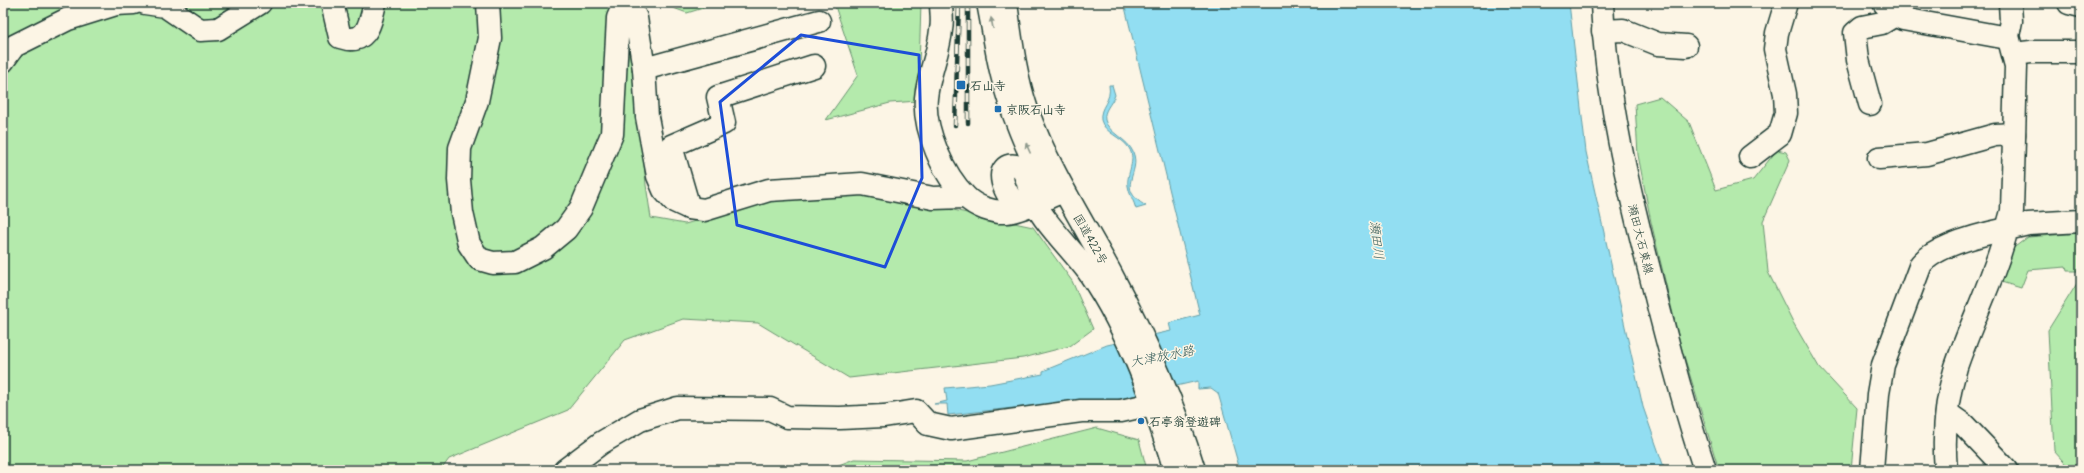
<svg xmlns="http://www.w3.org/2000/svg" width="2084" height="473" font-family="Delius,'Klee One',sans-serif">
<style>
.green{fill:#b4eaac;stroke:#6a9470}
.water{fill:#92def2;stroke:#649ea6}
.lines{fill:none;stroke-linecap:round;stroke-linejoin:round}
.minor-casing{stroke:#1f3d34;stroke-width:25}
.major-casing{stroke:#1f3d34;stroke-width:25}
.highway-casing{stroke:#1f3d34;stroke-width:25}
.minor{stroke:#fcf5e5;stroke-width:22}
.major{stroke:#fcf5e5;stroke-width:22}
.highway{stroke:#fcf5e5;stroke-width:22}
.rail-casing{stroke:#1f3d34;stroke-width:4.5}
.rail{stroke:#fcf5e5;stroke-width:3;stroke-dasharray:9;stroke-linecap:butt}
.oneway{fill:#8e998c}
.marked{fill:none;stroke:#1d4ed8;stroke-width:3;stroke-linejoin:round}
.poi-dot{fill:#1f6fb2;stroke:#fcf5e5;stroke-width:1.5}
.labels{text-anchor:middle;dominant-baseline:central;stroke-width:3;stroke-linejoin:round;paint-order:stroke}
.poi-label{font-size:12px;font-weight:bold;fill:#1f3d34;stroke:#fcf5e5;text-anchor:start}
.street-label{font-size:12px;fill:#1f3d34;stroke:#fcf5e5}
.water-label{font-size:13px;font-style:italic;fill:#365d5a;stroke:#fcf5e5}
</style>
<rect width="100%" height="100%" fill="#fcf5e5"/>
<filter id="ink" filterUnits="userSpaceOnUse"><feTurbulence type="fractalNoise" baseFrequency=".025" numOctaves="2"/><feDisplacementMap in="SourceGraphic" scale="8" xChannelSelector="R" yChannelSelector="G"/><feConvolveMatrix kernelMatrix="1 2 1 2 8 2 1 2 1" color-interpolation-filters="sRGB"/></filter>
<g filter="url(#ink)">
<g class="green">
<polygon points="3,3 629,3 646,185 651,218 685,224 758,203 864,191 1033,227 1072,281 1093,329 1070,346 1023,358 849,378 758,323 683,319 625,340 568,410 449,459 441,470 3,470"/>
<polygon points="660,3 719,3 687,13"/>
<polygon points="834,3 921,3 918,101 890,103 826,120 858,75"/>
<polygon points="1660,97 1689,122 1716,190 1753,180 1777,150 1786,152 1790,160 1763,221 1768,272 1794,324 1819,367 1857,408 1851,470 1719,470 1680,343 1651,222 1638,155 1635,104"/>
<polygon points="2081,233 2081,271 2067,271 2066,267 2028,270 2021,288 1998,281 2007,253 2028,237"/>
<polygon points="2081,277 2081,470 2071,470 2054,451 2048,330"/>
<polygon points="1097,428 1139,440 1147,470 826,470 854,459 967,461"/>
</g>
<g class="water">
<polygon points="1124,3 1569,3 1586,152 1643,407 1665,470 1240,470 1218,393 1211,388 1198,389 1198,381 1111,401 1050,404 948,415 947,404 934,404 947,401 945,388 990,384 1043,374 1043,371 1107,345 1171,331 1169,323 1200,315"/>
<path d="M1109,85H1112L1115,95C1112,104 1103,110 1105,120C1108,133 1128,139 1133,152C1142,174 1114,187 1146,206L1136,209C1134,201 1129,194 1128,186C1126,173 1137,161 1129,148C1122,137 1104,133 1101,120C1099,106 1112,102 1109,85Z"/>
</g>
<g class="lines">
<defs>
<g id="minor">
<polyline points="145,3 165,6 200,30 218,29 260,3"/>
<path d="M332,3L340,37C367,46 370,24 375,3"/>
<polyline points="488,3 490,38 477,101 460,148 459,180 462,213 469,244 479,259 493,263 515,262 543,248 566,229 581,208 612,134 618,18 622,9 631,8 636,18 644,69 647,117 658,176 664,190 674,201 689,208 704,210 769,190 862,184 933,198 965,197"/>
<path d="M941,3C941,12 943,21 941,30C939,53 928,75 926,98C923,129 944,176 966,197C976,207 993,213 1007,212C1021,211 1050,196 1064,191"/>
<path d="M988,3C993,27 996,51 1002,75C1011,113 1028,150 1045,186"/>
<polyline points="1884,3 1895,15 1903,19 2002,37 2008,36"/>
<polyline points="2069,3 2081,6"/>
<polyline points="1603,31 1623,30 1658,44 1686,46"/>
<polyline points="2014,54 2031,52 2081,52"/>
<polyline points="3,61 14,46 68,19 116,4 134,3"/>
<polyline points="644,69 819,21"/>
<polyline points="1870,104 1858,60 1855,33 1862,27 1882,23 1895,15"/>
<polyline points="1750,157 1780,134 1786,113 1785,94 1775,49 1777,33 1786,3"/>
<polyline points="1879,158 1927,154 1995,135 2014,134"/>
<polyline points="689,208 671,146 724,123 718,97 814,66"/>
<path d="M1017,209C1011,199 1002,188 1002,176C1002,164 1017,162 1023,171C1027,177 1028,184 1030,191C1036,216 1074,251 1090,274C1130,333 1154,402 1175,470"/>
<polyline points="1947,413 1964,425 2007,470"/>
<polyline points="565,470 601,443 640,420 678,408 770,409 787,417 840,418 884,416 916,411 928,424 951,429 1081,411 1121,411 1170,400"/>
<path d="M1872,470L1878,394L1883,365L1921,264C1937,245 1983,234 2007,229L2012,211L2016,66L2008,36L2011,21L2010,3"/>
<path d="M1946,470C1943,436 1946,400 1956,367C1972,320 1995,276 2007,229L2028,224L2081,221"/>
</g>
<path id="major" d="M1602,3C1606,96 1628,187 1651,277C1667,342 1684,407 1705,470"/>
<path id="highway" d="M1006,3C1011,39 1015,75 1027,110C1048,168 1081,219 1110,272C1144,336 1173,401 1194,470"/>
</defs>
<use href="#minor" class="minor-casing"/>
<use href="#major" class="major-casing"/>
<use href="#highway" class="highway-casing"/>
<use href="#minor" class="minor"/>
<use href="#major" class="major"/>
<use href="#highway" class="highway"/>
<defs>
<g id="rail">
<polyline points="968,3 968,123"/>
<polyline points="955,125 959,3"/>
</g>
</defs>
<use href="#rail" class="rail-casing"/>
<use href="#rail" class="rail"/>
</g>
<defs><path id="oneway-solid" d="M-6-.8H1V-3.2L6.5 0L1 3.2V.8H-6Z"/></defs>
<g class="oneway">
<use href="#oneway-solid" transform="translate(992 23) rotate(-101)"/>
<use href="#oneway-solid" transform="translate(1028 148) rotate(-114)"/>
</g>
</g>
<path class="marked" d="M801,35L919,55L922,178L885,267L737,225L720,102Z"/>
<g class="poi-dot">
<rect x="956" y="80" width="10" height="10" rx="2"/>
<rect x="994" y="105" width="8" height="8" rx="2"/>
<circle cx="1141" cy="421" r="4"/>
</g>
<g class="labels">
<g class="poi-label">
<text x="970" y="85">石山寺</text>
<text x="1006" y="109">京阪石山寺</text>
<text x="1149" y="421">石亭翁登遊碑</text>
</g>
<g class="street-label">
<text transform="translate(1091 239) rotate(60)">国道422号</text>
<text transform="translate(1641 239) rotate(76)">瀬田大石東線</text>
</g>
<g class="water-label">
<text transform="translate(1377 240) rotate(83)">瀬田川</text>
<text transform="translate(1162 356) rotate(-11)">大津放水路</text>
</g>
</g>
<rect width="2084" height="473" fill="none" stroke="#fcf5e5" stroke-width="16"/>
<rect x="8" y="8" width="2068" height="457" fill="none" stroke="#1f3d34" stroke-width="1.5" filter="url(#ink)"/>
</svg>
